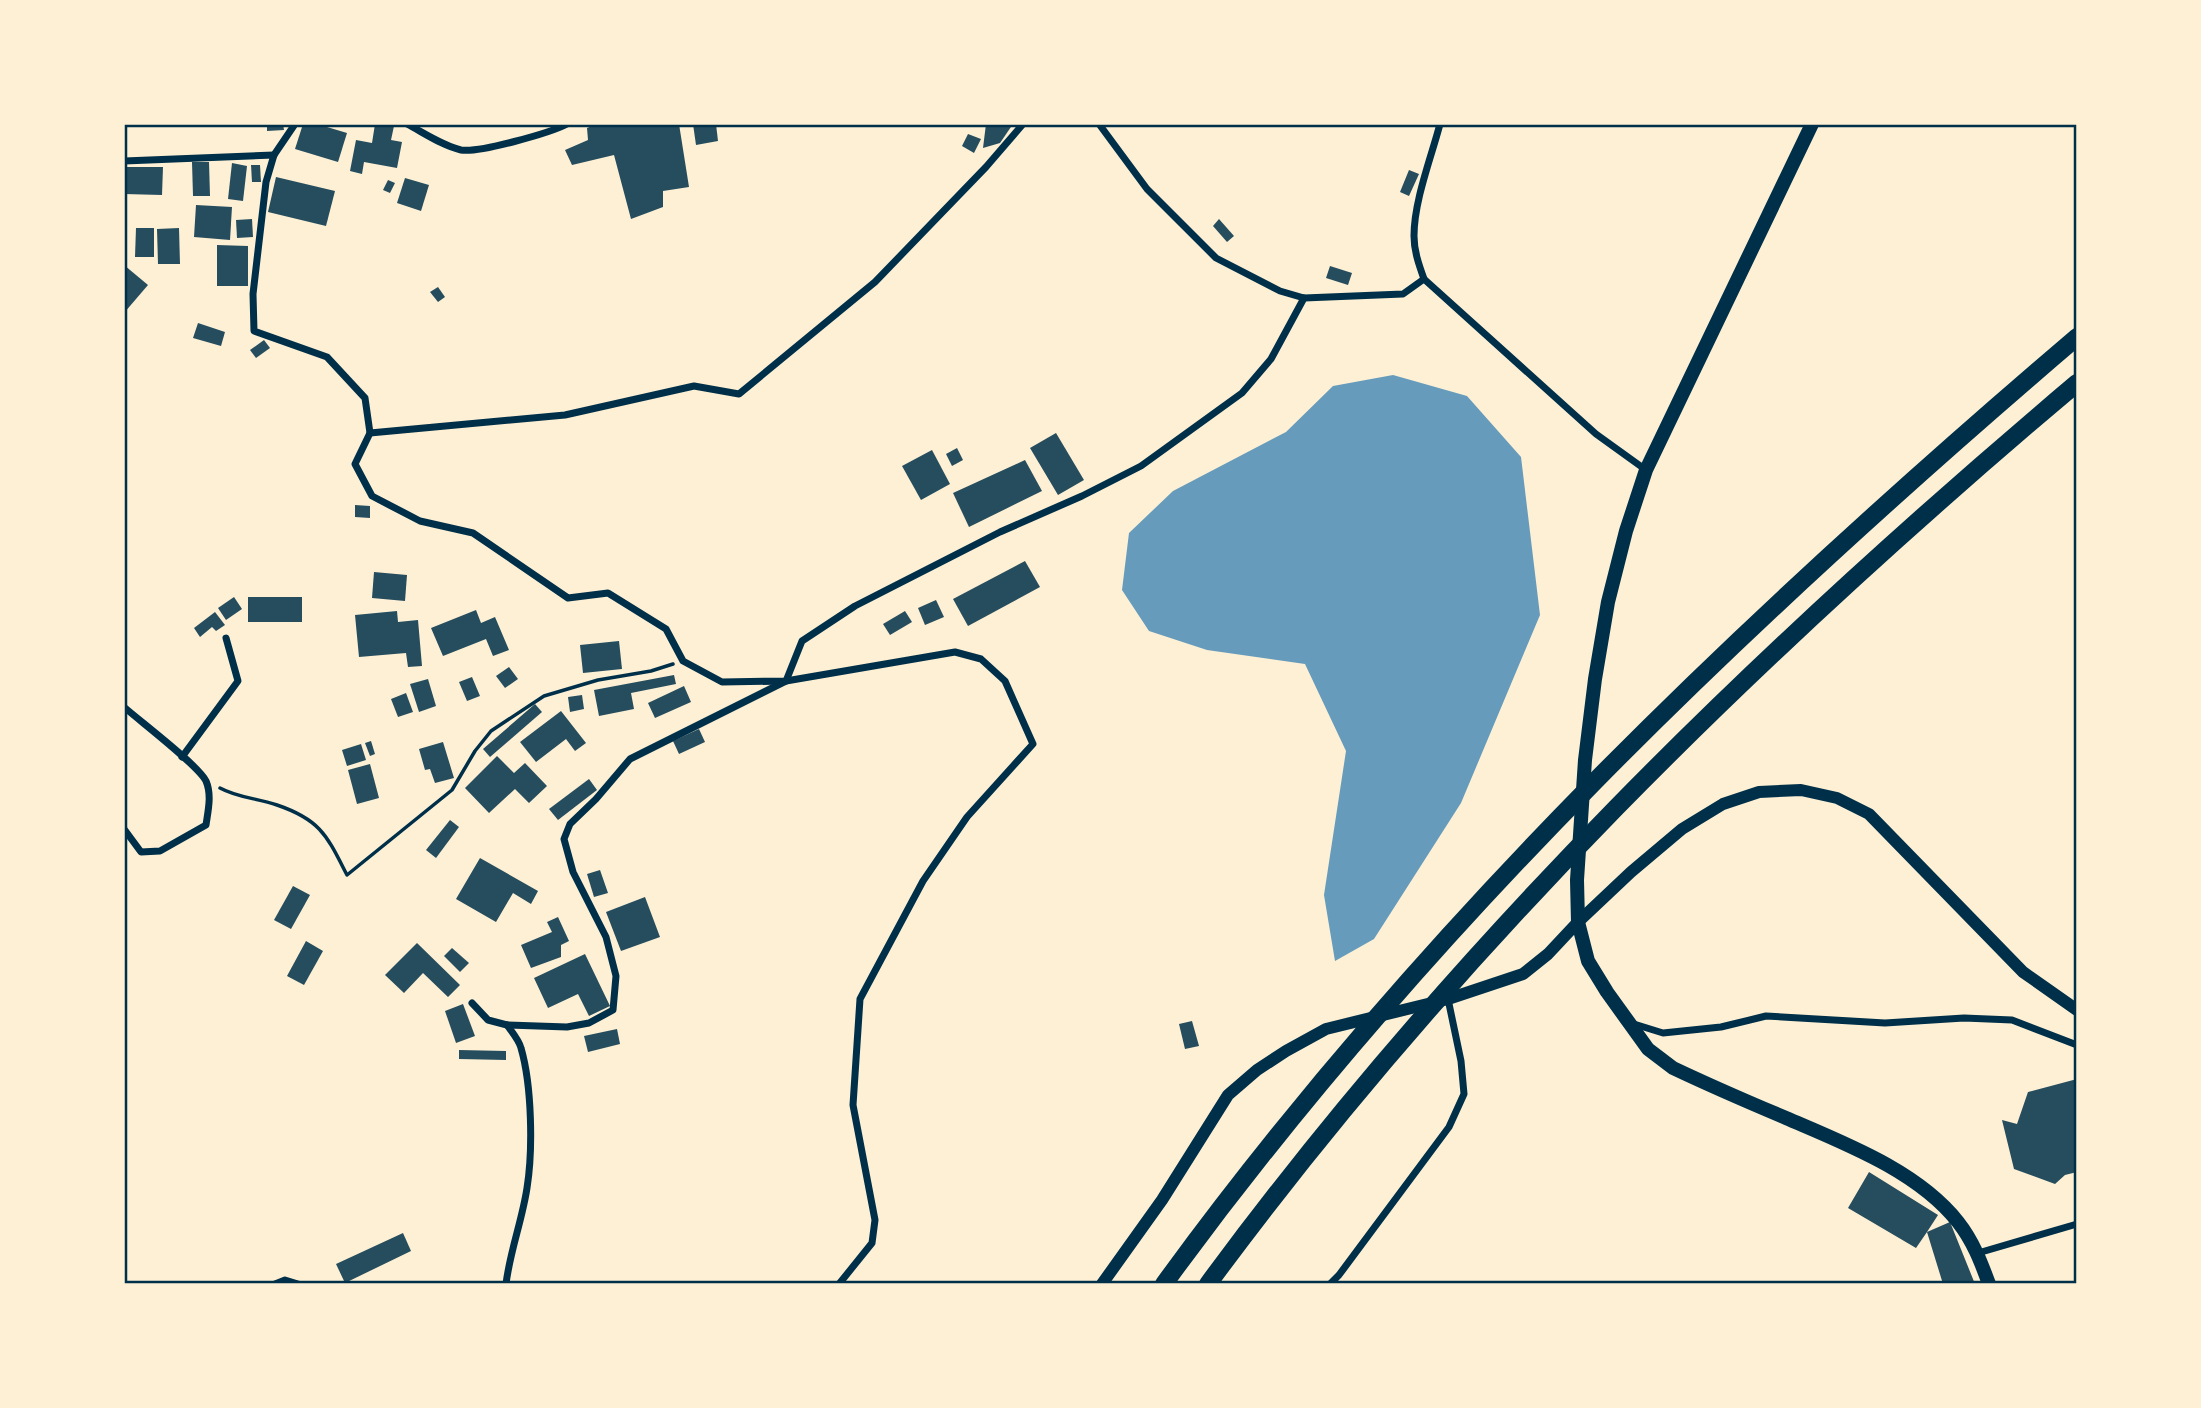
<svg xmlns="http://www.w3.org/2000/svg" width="2201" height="1408" font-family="Karla,sans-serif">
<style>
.water{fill:#669bbc}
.building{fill:#264d5e}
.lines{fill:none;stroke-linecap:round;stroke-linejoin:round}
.path{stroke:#003049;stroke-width:3.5}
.minor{stroke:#003049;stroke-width:7}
.tertiary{stroke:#003049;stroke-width:12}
.secondary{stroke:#003049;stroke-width:14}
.motorway{stroke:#003049;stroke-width:18}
.neatline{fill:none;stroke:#003049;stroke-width:2.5}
</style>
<rect width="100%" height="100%" fill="#fdf0d5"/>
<polygon class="water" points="1393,375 1467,396 1521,457 1540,615 1461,803 1374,939 1335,961 1324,895 1346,751 1305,664 1207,650 1149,631 1122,590 1129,533 1173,491 1286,432 1333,386"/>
<g class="building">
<polygon points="267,124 283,124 284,130 267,131"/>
<polygon points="303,124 317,124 347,133 338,162 295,149"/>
<polygon points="375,124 394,126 391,140 402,142 397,168 364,162 362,174 350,171 356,140 372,143"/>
<polygon points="597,124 679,124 689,187 663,191 663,207 631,219 614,155 572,165 565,150 588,140 587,128"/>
<polygon points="693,124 716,124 718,141 696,145"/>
<polygon points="986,124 1013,124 1000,143 983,148"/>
<polygon points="968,134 981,139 974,153 962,146"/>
<polygon points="192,162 209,162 210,196 193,196"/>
<polygon points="232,163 247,166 243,201 228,199"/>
<polygon points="251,165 260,165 261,182 252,182"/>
<polygon points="124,167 163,167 162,195 124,194"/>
<polygon points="1409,170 1419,174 1409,196 1400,192"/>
<polygon points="276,177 335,191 326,226 268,212"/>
<polygon points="405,178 429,185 421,211 397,203"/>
<polygon points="388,180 395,183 390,193 383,190"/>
<polygon points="196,205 232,207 230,240 194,237"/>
<polygon points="252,219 253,237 237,238 236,220"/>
<polygon points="1219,219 1234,236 1227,242 1213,226"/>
<polygon points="136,228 154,228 154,257 135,257"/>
<polygon points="179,228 180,264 158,264 157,229"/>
<polygon points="217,245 248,246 248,286 217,286"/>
<polygon points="124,265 148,285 124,313"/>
<polygon points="1330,266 1352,273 1348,285 1326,278"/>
<polygon points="438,287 445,297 438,302 430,292"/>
<polygon points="198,323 225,332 221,346 193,338"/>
<polygon points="264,340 270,348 256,358 250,350"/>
<polygon points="1056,433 1084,480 1058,495 1030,448"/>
<polygon points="957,448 963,460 952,466 946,454"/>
<polygon points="932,450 950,484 921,500 902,466"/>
<polygon points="1025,460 1042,491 969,527 953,493"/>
<polygon points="355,505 370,506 370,518 355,517"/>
<polygon points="1025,561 1040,587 968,626 953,599"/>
<polygon points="374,572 407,575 405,601 372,598"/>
<polygon points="234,597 242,609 226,620 218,608"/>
<rect x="248" y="597" width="54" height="25"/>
<polygon points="936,600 944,617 925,625 918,608"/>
<polygon points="476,610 481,623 495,617 509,650 493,656 486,639 443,656 431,628"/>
<polygon points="397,611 398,622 418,620 422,666 408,667 406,653 359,657 355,615"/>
<polygon points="905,611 912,622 890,635 883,624"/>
<polygon points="215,612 225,625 216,631 212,627 200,637 194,628"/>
<polygon points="619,641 622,669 583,673 580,645"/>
<polygon points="509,667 518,679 505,688 496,676"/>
<polygon points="674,675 676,684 631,693 634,709 599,716 594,690"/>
<polygon points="472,677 480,696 467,701 459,682"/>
<polygon points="428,679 436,706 419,712 410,684"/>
<polygon points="684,686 691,702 655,718 648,703"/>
<polygon points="406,693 413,712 398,717 391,699"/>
<polygon points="582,695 584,709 570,712 568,697"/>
<polygon points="535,704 542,712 490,757 483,749"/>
<polygon points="561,711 586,743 575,751 566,739 536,762 520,742"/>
<polygon points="699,729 705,742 679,754 673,741"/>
<polygon points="371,741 375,754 370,756 365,743"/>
<polygon points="443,742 454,778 435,783 430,769 425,770 419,749"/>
<polygon points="361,744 366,760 347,766 342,750"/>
<polygon points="497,756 514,773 525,763 547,786 529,803 515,789 489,813 465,788"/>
<polygon points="370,764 379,798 357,804 348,770"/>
<polygon points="589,779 597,790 558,820 549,809"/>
<polygon points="450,820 459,827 436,858 426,850"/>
<polygon points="480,858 538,891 531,904 513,893 496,922 456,899"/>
<polygon points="600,870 608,893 594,897 587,874"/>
<polygon points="293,886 310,895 291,929 274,920"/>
<polygon points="645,897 660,937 621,951 606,912"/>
<polygon points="558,917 569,941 561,945 561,957 531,968 521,945 552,932 547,922"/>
<polygon points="306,941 323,951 304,985 287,976"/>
<polygon points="417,943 460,985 448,997 423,973 404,993 385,975"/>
<polygon points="452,948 469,963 460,972 444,956"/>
<polygon points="585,954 610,1006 589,1016 578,994 548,1008 534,978"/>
<polygon points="463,1004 475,1036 456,1043 445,1011"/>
<polygon points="1192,1021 1199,1046 1185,1049 1179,1024"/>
<polygon points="617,1029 620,1044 588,1052 584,1036"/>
<polygon points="459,1050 506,1051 506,1060 459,1059"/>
<polygon points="2077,1079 2077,1172 2065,1175 2055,1184 2014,1169 2002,1120 2017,1124 2028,1092"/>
<polygon points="1869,1172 1938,1215 1927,1232 1950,1222 1975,1284 1943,1284 1927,1232 1916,1248 1848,1208"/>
<polygon points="403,1233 411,1251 345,1283 336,1264"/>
</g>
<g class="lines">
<path class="path" d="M220,788C238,798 257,798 277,805C321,820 327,836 347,875L452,790L475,751L491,731L544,696L598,680L651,671L673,664"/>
<g class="minor">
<polyline points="295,124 274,155 266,182 253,294 254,331 327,357 365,398 370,433 355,464 372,496 420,521 473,533 568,598 608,593 666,629 683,661 722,682 786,681 955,652 981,659 1005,681 1033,744 967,817 923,881 860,999 853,1105 875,1220 872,1243 839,1284"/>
<path d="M407,124C424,133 443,146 461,150C479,153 550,133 567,124"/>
<polyline points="1099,124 1147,189 1216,258 1280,291 1304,298 1403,294 1424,279"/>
<path d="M1440,124C1431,158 1414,201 1414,236C1414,251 1419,265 1424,279L1596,434L1646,470"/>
<polyline points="124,161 274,155"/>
<polyline points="370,433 565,415 694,386 739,394 875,282 986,167 1023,124"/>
<path d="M124,707C141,722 198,765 206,781C212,795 208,811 206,825L160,851L141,852L124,829"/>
<polyline points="182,757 238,681 226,638"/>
<polyline points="472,1003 488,1020 507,1025 567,1027 589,1023 613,1010 616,976 606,937 573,872 564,839 570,824 596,799 630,759 786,681 802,641 855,606 1000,532 1082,496 1141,466 1242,393 1271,359 1304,298"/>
<polyline points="1634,1024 1663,1033 1721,1027 1766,1016 1885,1023 1964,1018 2012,1020 2077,1045"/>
<polyline points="1978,1253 2077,1224"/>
<polyline points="275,1284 285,1280 298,1284"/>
<path d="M506,1284C510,1251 522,1221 527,1188C533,1150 532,1086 521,1048C519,1040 512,1032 507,1025"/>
<polyline points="1330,1284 1339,1275 1449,1127 1464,1094 1461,1061 1448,999"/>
</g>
<polyline class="tertiary" points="1102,1284 1162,1200 1228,1095 1257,1070 1286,1051 1326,1029 1448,999 1523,974 1548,954 1578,922 1631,872 1682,829 1723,804 1759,792 1801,790 1837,798 1869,814 2023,972 2077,1010"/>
<path class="secondary" d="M1812,124L1646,470L1626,531L1608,602L1595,679L1585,760L1577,880L1578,922L1588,961L1607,992L1648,1049L1673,1068C1711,1086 1748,1102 1786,1118C1844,1143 1918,1171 1958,1222C1973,1241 1981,1262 1989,1284"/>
<g class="motorway">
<path d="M1164,1284C1423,928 1743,622 2077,337"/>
<path d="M1208,1284C1456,947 1758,652 2077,383"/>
</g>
</g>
<rect width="2201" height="1408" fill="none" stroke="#fdf0d5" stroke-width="252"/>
<rect x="126" y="126" width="1949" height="1156" class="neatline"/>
</svg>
